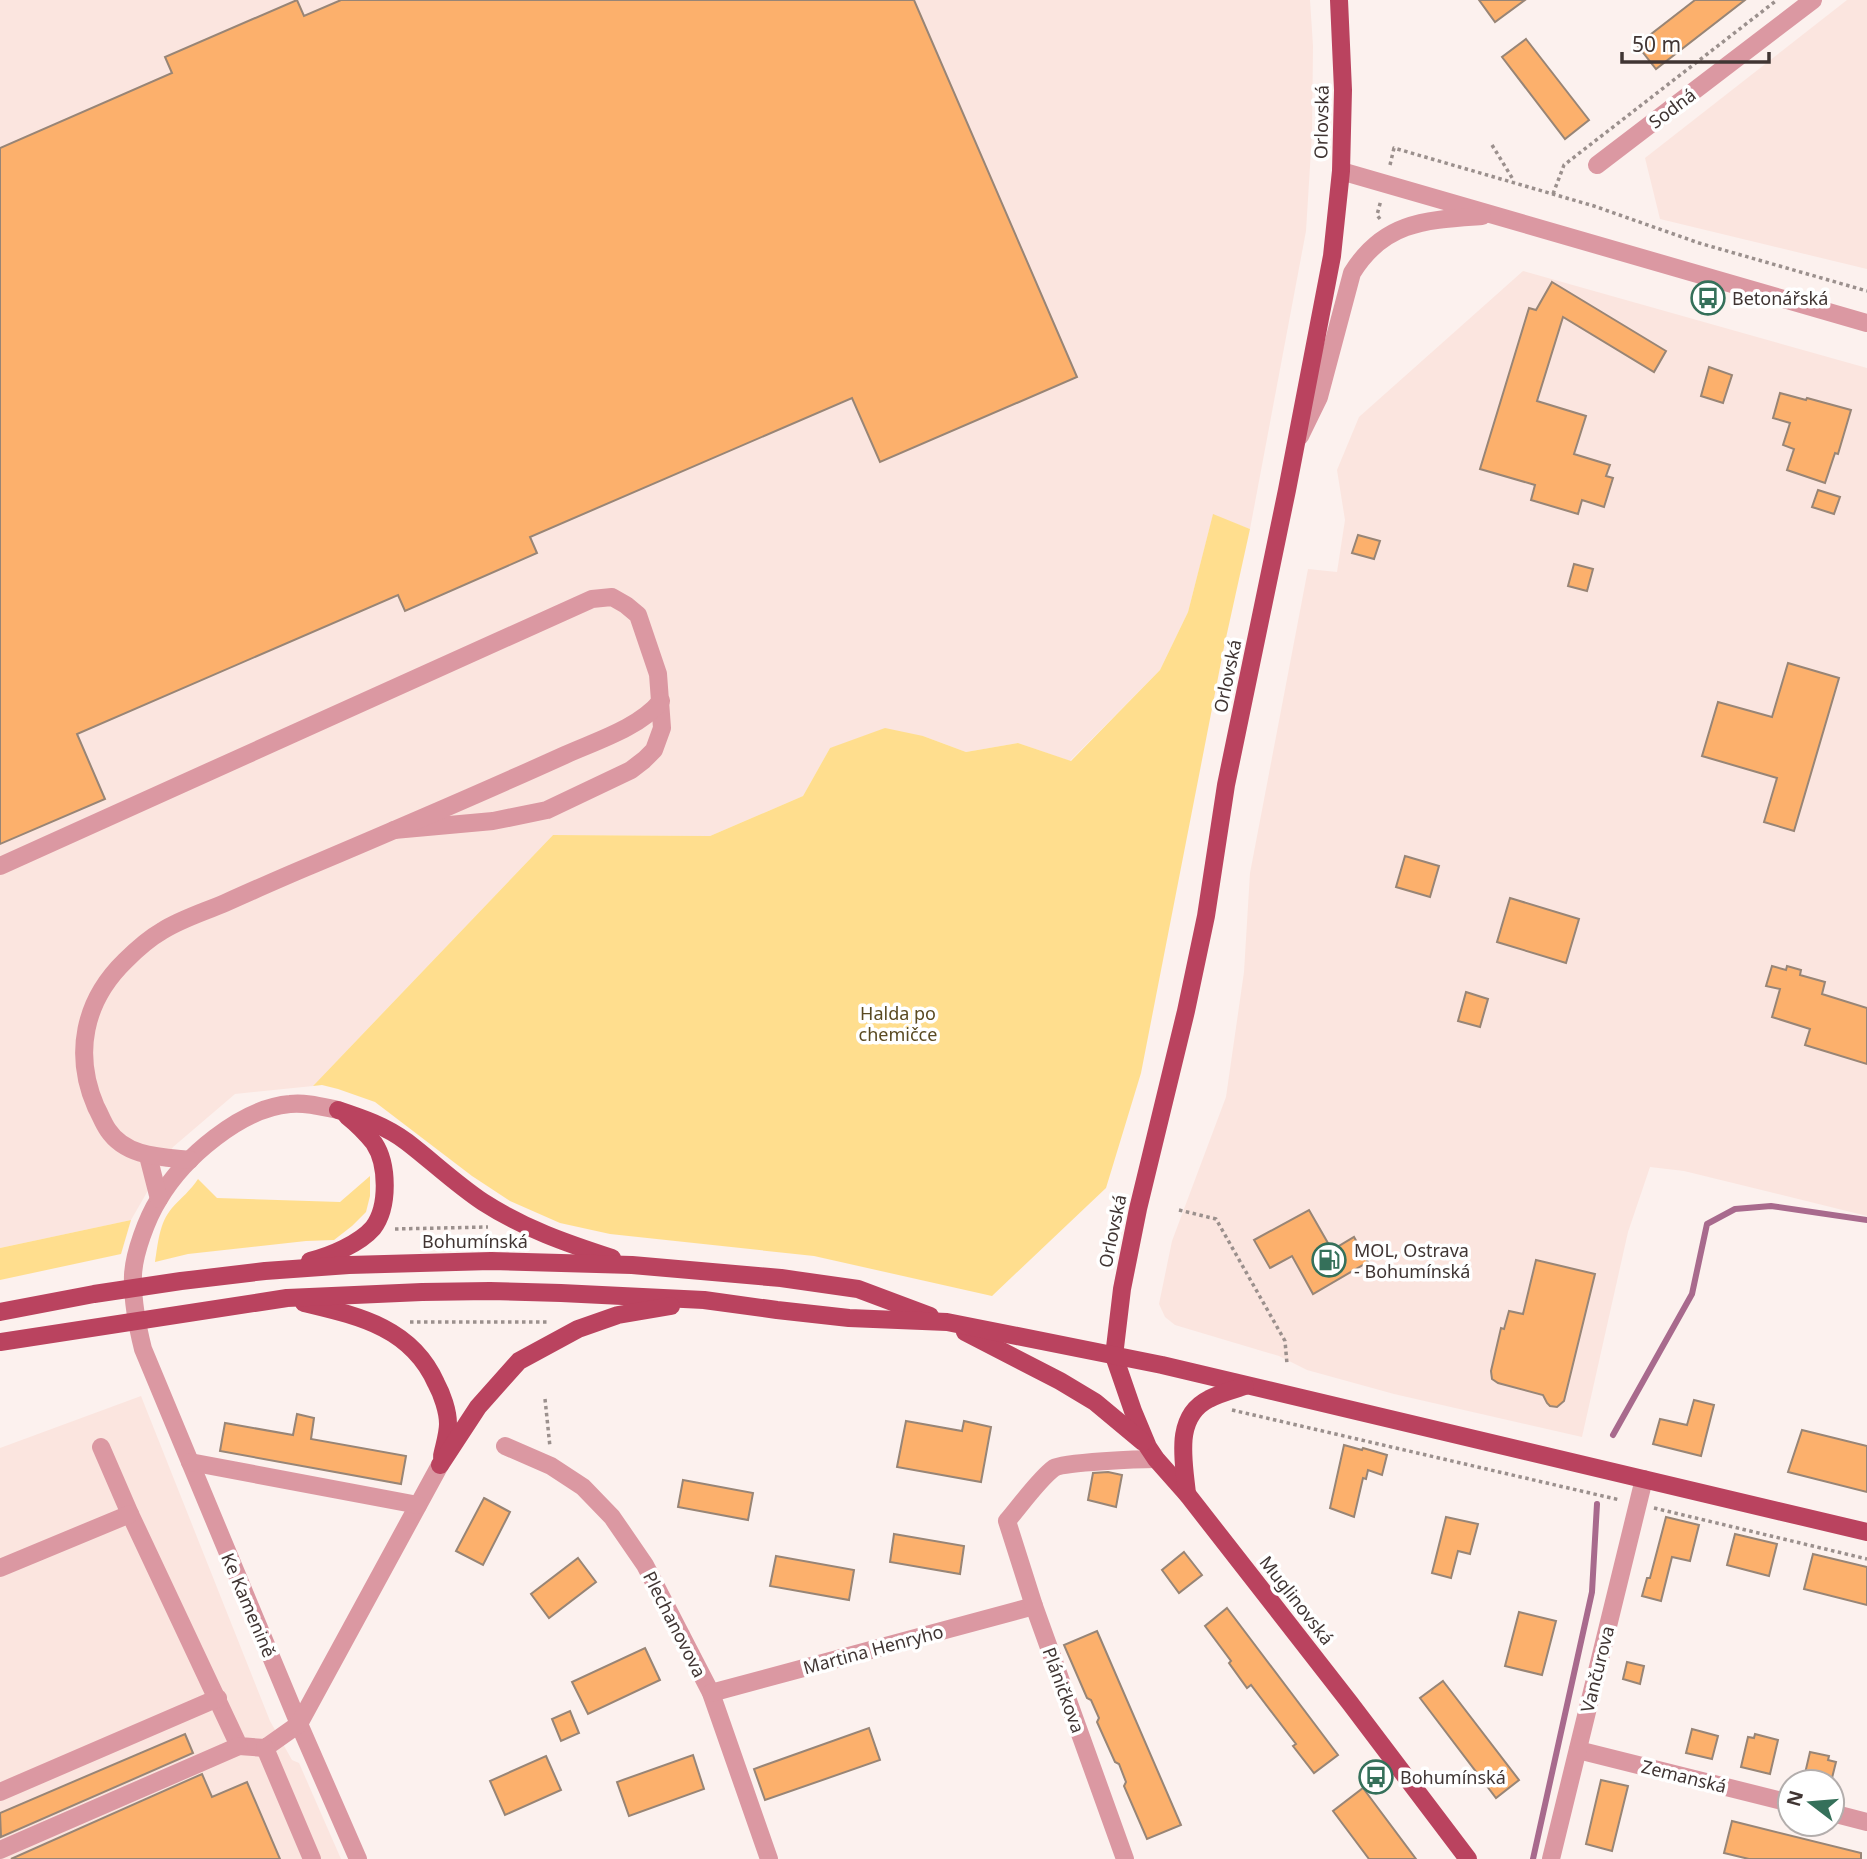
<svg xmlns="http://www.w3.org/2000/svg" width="1867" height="1859" font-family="'Noto Sans',sans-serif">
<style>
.built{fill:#fbe5df}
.green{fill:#ffde8e}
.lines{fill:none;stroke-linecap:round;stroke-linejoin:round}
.stream{stroke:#a86a8d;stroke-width:6}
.building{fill:#fcb06c;stroke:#988576;stroke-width:2}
.path{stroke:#9b908d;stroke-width:3.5;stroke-dasharray:3.5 3.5;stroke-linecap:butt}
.minor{stroke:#db98a2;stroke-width:18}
.major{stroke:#ba435f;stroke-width:18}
.labels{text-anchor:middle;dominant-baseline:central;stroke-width:7;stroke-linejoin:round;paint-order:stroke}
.street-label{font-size:18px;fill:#403533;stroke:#fff}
.poi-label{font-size:18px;fill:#403533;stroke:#fff;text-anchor:start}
.park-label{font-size:18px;fill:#5a4a22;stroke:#fff}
</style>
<rect width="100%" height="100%" fill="#fcf1ee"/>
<g class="built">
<polygon points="0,0 1310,0 1313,46 1312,134 1306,231 1250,529 1213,515 1188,612 1160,670 1070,761 1018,743 966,752 923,736 830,748 803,796 710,836 553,835 313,1086 235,1094 173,1147 131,1220 0,1248"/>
<polygon points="1847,0 1867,0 1867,269 1660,219 1645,158"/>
<polygon points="1523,271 1867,368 1867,1216 1684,1171 1650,1167 1628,1232 1582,1437 1394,1394 1307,1370 1279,1356 1175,1325 1165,1317 1159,1304 1172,1241 1226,1097 1244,972 1250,873 1308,569 1337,572 1345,520 1337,470 1359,417"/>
<polygon points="141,1396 270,1721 292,1760 299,1763 341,1859 0,1859 0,1448"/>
</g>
<g class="green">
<polygon points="1213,514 1250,529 1224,647 1141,1073 1106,1188 992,1296 814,1256 610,1234 560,1223 510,1201 472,1176 375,1102 338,1089 322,1085 313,1086 553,835 710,836 803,796 830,748 885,728 923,736 966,752 1018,743 1071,761 1160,670 1188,612"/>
<path d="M370,1176V1196L366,1212L352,1226L334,1240L306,1241L188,1254L155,1262C158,1244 159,1223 172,1208C181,1198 191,1190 198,1179L217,1198L340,1202Z"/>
<polygon points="131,1220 121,1254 0,1280 0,1248"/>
</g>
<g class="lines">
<g class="stream">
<polyline points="1613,1435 1692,1294 1707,1224 1735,1209 1771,1206 1867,1220"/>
<polyline points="1533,1859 1592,1592 1597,1504"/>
</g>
</g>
<g class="building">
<polygon points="297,0 304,16 341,0 914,0 1077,377 880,462 852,398 530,537 537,553 405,611 398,595 77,734 105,799 0,844 0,148 172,73 165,57"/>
<polygon points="1479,0 1525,0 1495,22"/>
<polygon points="1695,0 1745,0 1656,69 1637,45"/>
<polygon points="1526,39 1589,120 1565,139 1502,57"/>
<polygon points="1552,282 1666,351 1654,372 1563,317 1537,401 1586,416 1574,454 1610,465 1606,476 1613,478 1604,507 1582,500 1578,514 1531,500 1535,485 1480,469 1529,308 1536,310"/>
<polygon points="1709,367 1732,375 1723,403 1701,396"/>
<polygon points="1780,393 1806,400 1807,398 1851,410 1838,454 1835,453 1825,483 1787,470 1794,449 1783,445 1790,423 1773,418"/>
<polygon points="1818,490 1840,497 1834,514 1812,507"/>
<polygon points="1358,535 1380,541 1374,559 1352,553"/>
<polygon points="1574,564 1593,569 1587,591 1568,586"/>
<polygon points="1788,663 1839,678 1794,831 1764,822 1777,778 1702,756 1718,702 1772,717"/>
<polygon points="1405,856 1439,866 1430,897 1396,887"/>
<polygon points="1510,898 1579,919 1566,963 1497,942"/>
<polygon points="1772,966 1786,970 1787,966 1801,970 1800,975 1825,982 1822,994 1867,1008 1867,1064 1805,1045 1810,1029 1772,1017 1780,989 1766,986"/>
<polygon points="1466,992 1488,999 1480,1027 1458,1021"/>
<polygon points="1309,1210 1332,1250 1354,1237 1368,1262 1313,1294 1292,1256 1270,1268 1254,1240"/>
<polygon points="1536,1260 1595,1274 1564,1401 1557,1407 1550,1406 1547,1403 1543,1395 1498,1383 1492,1379 1491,1371 1501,1328 1504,1329 1509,1311 1523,1314"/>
<polygon points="1694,1400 1714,1405 1701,1456 1653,1444 1660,1419 1687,1425"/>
<polygon points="297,1414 314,1418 311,1439 406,1456 401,1484 220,1451 225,1423 293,1435"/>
<polygon points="906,1421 962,1431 964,1421 991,1427 981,1482 897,1467"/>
<polygon points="1802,1430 1867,1446 1867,1492 1788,1472"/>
<polygon points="1344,1445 1362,1450 1363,1448 1387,1455 1382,1475 1368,1470 1366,1479 1363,1478 1354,1517 1330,1508"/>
<polygon points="1108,1472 1122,1475 1116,1507 1088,1500 1093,1473"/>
<polygon points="683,1480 753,1493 748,1520 678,1507"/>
<polygon points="484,1498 510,1512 483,1565 456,1551"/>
<polygon points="1446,1517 1478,1524 1470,1554 1458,1551 1451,1578 1432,1573"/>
<polygon points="1666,1517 1699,1525 1690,1561 1672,1557 1661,1601 1642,1596 1647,1578 1650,1578"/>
<polygon points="894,1534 964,1546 960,1574 890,1562"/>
<polygon points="1735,1534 1777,1544 1769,1576 1727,1565"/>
<polygon points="1184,1552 1202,1575 1179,1593 1162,1570"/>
<polygon points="1813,1554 1867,1567 1867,1605 1804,1589"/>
<polygon points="776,1556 854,1570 849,1600 770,1586"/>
<polygon points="578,1558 596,1582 549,1618 531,1594"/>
<polygon points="1227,1608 1338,1755 1314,1773 1293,1746 1296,1744 1251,1685 1247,1688 1229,1663 1231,1661 1205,1626"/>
<polygon points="1519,1612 1556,1621 1542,1675 1505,1666"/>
<polygon points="1097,1631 1181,1825 1147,1839 1124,1786 1126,1782 1119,1764 1115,1762 1097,1722 1099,1718 1091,1700 1087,1698 1064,1645"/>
<polygon points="645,1648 660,1680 588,1714 572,1682"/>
<polygon points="1627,1662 1644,1666 1640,1684 1623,1679"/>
<polygon points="1443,1681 1519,1780 1496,1798 1420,1698"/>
<polygon points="570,1711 579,1733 561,1741 552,1719"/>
<polygon points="869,1728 880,1760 765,1800 754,1769"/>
<polygon points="1692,1729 1718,1736 1712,1759 1686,1753"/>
<polygon points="185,1734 193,1753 1,1837 0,1813"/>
<polygon points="1755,1734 1778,1740 1770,1774 1741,1767 1748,1737 1754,1738"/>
<polygon points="1810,1752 1829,1756 1828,1760 1836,1762 1831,1782 1803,1782"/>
<polygon points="693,1755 704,1789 629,1816 617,1782"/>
<polygon points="546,1756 561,1790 505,1815 490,1781"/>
<polygon points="202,1774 212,1797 247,1782 280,1859 11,1859"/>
<polygon points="1601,1780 1628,1786 1612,1851 1586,1844"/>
<polygon points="1363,1788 1416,1859 1369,1859 1333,1811"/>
<polygon points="1732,1821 1861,1853 1861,1859 1749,1859 1724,1853"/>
</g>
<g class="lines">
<g class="path">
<polyline points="1492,145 1514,181"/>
<polyline points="1390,165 1394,148 1594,206 1699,243 1867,291"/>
<polyline points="1553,194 1564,165 1777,0"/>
<polyline points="1380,219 1377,215 1381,200"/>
<polyline points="1179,1210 1216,1219 1285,1341 1287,1364"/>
<polyline points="395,1229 488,1227"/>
<polyline points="410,1322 549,1322"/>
<polyline points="545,1399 550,1447"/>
<polyline points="1232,1410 1620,1500"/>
<polyline points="1654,1508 1867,1559"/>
</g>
<g class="minor">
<polyline points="1597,165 1813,0"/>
<polyline points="1341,171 1867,323"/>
<path d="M1300,436L1319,397L1352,273C1384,221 1426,220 1482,216"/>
<polyline points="0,866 592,599 612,597 626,605 638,615 658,674 662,728 654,750 644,760 631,770 547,810 493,821 394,830"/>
<path d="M338,1110C323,1107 306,1102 290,1104C241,1108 183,1158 159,1199C147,1218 134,1253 133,1275C132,1300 137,1325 143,1349L299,1724L358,1859"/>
<polyline points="148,1156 159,1199"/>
<path d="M190,1160C161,1157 126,1157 108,1130C103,1123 100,1114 96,1107C73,1054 84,1001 125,961C136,950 148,939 162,931C181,919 204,912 225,903C254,890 283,877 312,865C397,829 481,793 565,755C596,741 639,728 661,701"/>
<polyline points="505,1446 551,1466 583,1487 612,1517 645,1565 711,1693 769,1859"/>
<polyline points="101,1447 130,1514 239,1746 265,1748 299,1724 440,1465"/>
<polyline points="190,1462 418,1505"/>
<polyline points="0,1568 130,1514"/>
<polyline points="711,1693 1034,1606"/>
<polyline points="265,1748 312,1859"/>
<polyline points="1578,1750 1790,1803"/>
<polyline points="0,1792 218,1698"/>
<polyline points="1832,1813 1867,1822"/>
<polyline points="0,1850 239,1746"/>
<path d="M1125,1859L1034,1606L1007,1521C1020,1506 1039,1479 1054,1468C1064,1462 1141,1459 1156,1459"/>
<polyline points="1551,1859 1644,1479"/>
</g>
<g class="major">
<polyline points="1339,0 1343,90 1341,171 1332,256 1287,490 1226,785 1206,916 1186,1011 1138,1209 1122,1289 1114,1356 1133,1411 1148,1447 1156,1459 1187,1494 1350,1703 1468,1859"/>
<path d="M338,1110C362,1118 386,1126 407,1142C433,1162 456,1184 483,1202C525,1229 566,1243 612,1258"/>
<path d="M310,1261C330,1256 359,1244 373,1228C389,1207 388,1164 374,1143C366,1133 357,1124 347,1116"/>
<path d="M304,1303C358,1316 411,1327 436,1383C442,1394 448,1411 448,1424C448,1434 444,1446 442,1456"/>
<polyline points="0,1312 94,1294 181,1281 265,1271 349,1265 491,1261 632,1265 781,1278 858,1289 930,1316"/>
<polyline points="965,1332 1060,1381 1095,1402 1143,1442"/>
<polyline points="0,1342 287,1298 422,1292 490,1291 561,1293 704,1300 777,1310 849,1318 947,1322 1162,1365 1867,1532"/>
<polyline points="440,1465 478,1407 519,1361 578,1329 618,1315 671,1306"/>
<path d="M1187,1494C1184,1462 1173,1417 1209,1399C1220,1393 1233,1390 1245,1386"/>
</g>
</g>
<defs>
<symbol id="bus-ring" viewBox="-11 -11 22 22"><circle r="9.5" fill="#fff" stroke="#35705a" stroke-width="1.5"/><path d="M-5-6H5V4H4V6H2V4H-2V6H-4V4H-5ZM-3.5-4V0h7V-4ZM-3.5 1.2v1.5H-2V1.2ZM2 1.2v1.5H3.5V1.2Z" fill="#35705a"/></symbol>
<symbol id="fuel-ring" viewBox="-11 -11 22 22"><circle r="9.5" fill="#fff" stroke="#35705a" stroke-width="1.5"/><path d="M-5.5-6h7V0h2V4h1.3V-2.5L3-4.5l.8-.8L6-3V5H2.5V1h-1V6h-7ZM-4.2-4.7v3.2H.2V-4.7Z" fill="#35705a"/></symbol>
</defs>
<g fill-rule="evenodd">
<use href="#bus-ring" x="1689" y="279" width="38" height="38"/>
<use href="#fuel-ring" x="1310" y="1241" width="38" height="38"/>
<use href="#bus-ring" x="1357" y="1758" width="38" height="38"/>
</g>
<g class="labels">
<g class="street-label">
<text transform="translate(1672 108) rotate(-37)">Sodná</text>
<text transform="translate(1321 122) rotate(-89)">Orlovská</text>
<text transform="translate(1227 676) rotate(-78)">Orlovská</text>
<text transform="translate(1112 1231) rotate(-78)">Orlovská</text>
<text x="475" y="1241">Bohumínská</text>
<text transform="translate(1297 1600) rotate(52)">Muglinovská</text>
<text transform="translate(249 1605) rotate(67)">Ke Kamenině</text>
<text transform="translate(675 1624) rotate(63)">Plechanovova</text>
<text transform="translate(873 1649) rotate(-15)">Martina Henryho</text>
<text transform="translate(1597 1669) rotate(-76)">Vančurova</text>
<text transform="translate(1064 1690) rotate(70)">Pláničkova</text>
<text transform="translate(1684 1776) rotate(14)">Zemanská</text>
</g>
<g class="poi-label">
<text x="1732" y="298">Betonářská</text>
<text x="1354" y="1250">MOL, Ostrava<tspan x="1354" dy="21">- Bohumínská</tspan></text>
<text x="1400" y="1777">Bohumínská</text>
</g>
<g class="park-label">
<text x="898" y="1013">Halda po<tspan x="898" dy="21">chemičce</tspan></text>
</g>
</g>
<g transform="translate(1811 1803) rotate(286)"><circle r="33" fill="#ffffff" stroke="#b3aead" stroke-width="2"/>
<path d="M0-5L12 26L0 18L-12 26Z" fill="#35705a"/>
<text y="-10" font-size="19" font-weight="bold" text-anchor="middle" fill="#403533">N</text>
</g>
<path d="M1622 52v10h147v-10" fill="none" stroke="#403533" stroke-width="3.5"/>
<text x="1632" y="52" font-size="21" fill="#403533" stroke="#ffffff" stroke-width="5" paint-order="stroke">50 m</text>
</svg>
